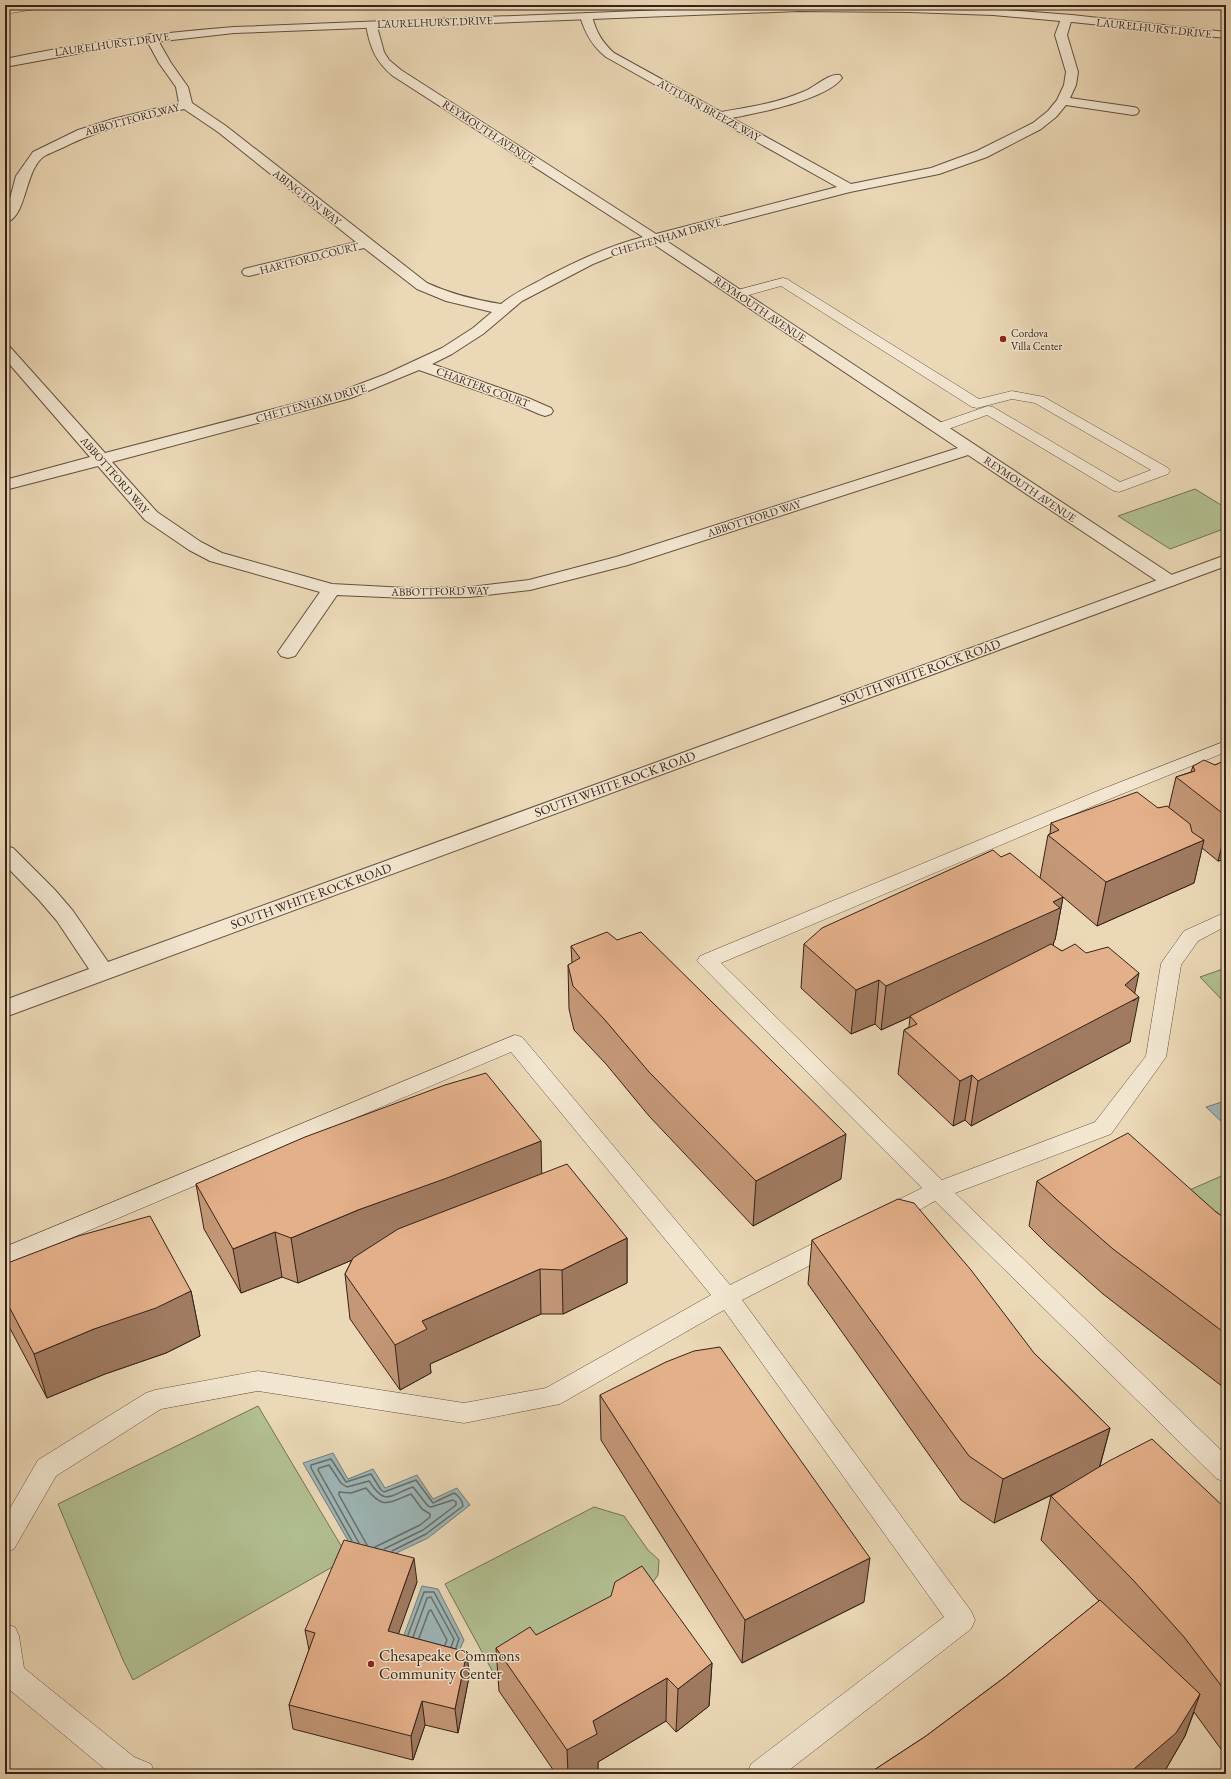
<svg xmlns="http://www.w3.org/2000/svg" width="1231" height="1779" font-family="'EB Garamond',serif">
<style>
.green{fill:#b2c092;stroke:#747156}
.water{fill:#9db7b9;stroke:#747b79}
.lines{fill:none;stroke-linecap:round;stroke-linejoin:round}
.shore{stroke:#6a6c69;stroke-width:1.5}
.service-casing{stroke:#635040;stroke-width:1}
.minor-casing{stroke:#635040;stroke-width:2}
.tertiary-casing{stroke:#635040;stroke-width:2}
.service{fill:#f2e6d0;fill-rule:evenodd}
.minor{fill:#f2e6d0;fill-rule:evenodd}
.tertiary{fill:#f2e6d0;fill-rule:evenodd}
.wall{fill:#c49777;stroke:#362219}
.shaded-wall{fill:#a07b61;stroke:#362219}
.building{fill:#e4b08a;stroke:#362219}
.poi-dot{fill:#8f2418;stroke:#f2e6d0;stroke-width:1.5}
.labels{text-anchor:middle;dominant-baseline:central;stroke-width:3;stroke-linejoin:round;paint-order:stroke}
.far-street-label{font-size:11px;fill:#362219;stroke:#f2e6d0}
.far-poi-label{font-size:11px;fill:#362219;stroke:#f2e6d0;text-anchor:start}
.street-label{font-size:13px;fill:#362219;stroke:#f2e6d0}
.near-poi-label{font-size:16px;fill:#362219;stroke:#f2e6d0;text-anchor:start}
</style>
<rect width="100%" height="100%" fill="#ebd8b6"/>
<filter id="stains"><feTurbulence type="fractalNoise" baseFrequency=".005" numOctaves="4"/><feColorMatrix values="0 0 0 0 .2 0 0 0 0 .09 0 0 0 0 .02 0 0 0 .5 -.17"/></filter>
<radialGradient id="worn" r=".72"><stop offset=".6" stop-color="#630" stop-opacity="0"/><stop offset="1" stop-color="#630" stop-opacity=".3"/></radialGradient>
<g class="green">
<polygon points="1195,489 1226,508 1226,528 1170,549 1118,516"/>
<polygon points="1226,968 1226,1004 1200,977"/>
<polygon points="1226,1174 1226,1234 1185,1192"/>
<polygon points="258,1406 346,1554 350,1557 133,1680 123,1660 58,1504"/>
<polygon points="594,1507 624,1516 648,1550 659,1560 658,1575 645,1593 494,1674 445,1584"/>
</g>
<g class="water">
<polygon points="1226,1099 1226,1126 1206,1107 1225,1101"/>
<polygon points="333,1453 348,1479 373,1469 385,1488 417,1475 433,1499 457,1488 470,1505 428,1538 373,1564 360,1561 303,1463"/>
<polygon points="422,1586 438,1589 464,1640 450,1671 396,1657"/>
</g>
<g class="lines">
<g class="shore">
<path d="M352,1541L311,1468V1465L331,1459L346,1482L371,1474L381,1490L384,1492L416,1480L433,1503L454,1493C458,1495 463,1501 463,1506L426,1534L392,1551"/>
<path d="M359,1543L318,1470L319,1468L329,1465L341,1483L347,1487L369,1481C386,1507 389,1495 413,1487L428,1506L431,1507L453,1500L456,1502V1505L423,1530L384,1549"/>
<path d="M367,1545L339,1495V1492L351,1493L366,1488C383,1510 388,1503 411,1494L422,1509L430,1514V1517L420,1525L375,1547"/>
<polyline points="408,1635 424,1592 434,1592 459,1639 456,1648"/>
<polyline points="413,1637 427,1598 431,1597 454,1639 451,1647"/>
<polyline points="419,1638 429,1611 431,1610 447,1640 445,1645"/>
</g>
<defs>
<g id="service">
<polygon points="24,5 47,5 42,8 5,14 5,8"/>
<polygon points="669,5 679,5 682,13 680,15 674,15"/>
<polygon points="783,278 787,279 979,399 1012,391 1044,397 1168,468 1170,471 1168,474 1119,492 1114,491 987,415 943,431 933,431 931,428 933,425 988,406 993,407 1120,482 1151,470 1035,403 1012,399 977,408 972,407 781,286 738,298 734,297 732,294 734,291"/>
<path d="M1226,741V752L1112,798L721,963L942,1180L1095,1122L1146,1056L1161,964L1164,959L1184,931L1226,912V926L1198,941L1181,965L1166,1057L1111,1134L955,1193L1226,1455V1482L1217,1479L935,1201C920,1209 899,1225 882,1220L879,1214L882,1208L922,1188L697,961L700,956L1100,790Z"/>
<polygon points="515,1035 522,1037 730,1285 826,1237 834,1234 842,1237 845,1243 842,1249 742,1300 971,1611 975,1620 971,1629 784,1774 747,1774 751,1764 944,1617 724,1310 560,1404 464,1423 258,1391 161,1409 56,1476 14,1549 5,1552 5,1517 38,1460 146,1393 155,1390 258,1371 464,1403 546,1388 711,1295 511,1052 5,1266 5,1247"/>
<polygon points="5,1624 15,1627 19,1636 24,1668 134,1757 151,1764 155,1774 111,1774 5,1686"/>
</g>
<path id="minor" d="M586,13L592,16C596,32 602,42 614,53L721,112C750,107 778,103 805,91C815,87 829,73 840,75L842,78C826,100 758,113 732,118L851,184L931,168L977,151L1033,123L1048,111L1057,100L1064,85L1066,72L1055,35L1062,16H1070L1072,18L1067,35L1078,72L1076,85L1070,98L1133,107L1137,108L1139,111L1137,114L1133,115L1066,105L1056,117L1041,129L987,157L939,174L850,192L665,240L1175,577L1178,581L1175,585L1169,586L1163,585L968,455L628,565L530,590L470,597L406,598L337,595L295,656L288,658L281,656L278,652L320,592L210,561L189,550L145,520L98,466L5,490V480L90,457L5,359V345L10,347L105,453L339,392L386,374L442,348L473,328L492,312L446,301L417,289L364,248L249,276L244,275L242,272L244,269L356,242L218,132L184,109C142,120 101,128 62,148C56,151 49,153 43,157C24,172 27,218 5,223V210L8,206L16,176L33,152L78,130L113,119L179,103L176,87L159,63L145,37L147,35L151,34L155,35L171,63L188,87L192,103L226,126L427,283C451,294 475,300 501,304C514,293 530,286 546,277C577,261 608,246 643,237L393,76C375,61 370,47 366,25L368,23H376L384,52L389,60L401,70L656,234L837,187L606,57C592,46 585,33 580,16ZM652,243L958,448L616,557L529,580L470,587L406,588L332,584L222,553L201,542L157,512L112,462L351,398L419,370L516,404L539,414L545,416L551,414L553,411L551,408L528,398L432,364L452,354L483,334L522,301L593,264L630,249Z"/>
<g id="tertiary">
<path d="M791,5H910L993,9L1072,15L1226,32V38L1072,22L993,15L910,12L799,11L234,33L119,46L5,67V59C81,43 157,33 234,27Z"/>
<polygon points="1226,555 1226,566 5,1017 5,1000 89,969 57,921 39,900 5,865 5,846 13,848 55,890 73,911 108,962"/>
</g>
</defs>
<use href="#service" class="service-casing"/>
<use href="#minor" class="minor-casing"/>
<use href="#tertiary" class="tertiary-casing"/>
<use href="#service" class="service"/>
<use href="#minor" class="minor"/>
<use href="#tertiary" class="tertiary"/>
</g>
<g class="wall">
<polygon points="1226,755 1226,859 1218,861 1202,848 1194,883 1097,926 1063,897 1055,940 1054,941 1053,946 1062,951 1135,993 1130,1042 971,1126 965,1120 953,1126 898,1074 904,1030 909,1027 910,1017 881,1030 875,1024 851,1034 801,988 804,944 1001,857 1040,878 1048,835 1050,834 1051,823 1158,808 1169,807 1176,777 1191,772 1193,766 1215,765 1225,761"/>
<polygon points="571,946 841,1179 753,1226 649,1116 606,1064 574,1030 569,1009 568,965 572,963"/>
<polygon points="542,1173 627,1238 627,1283 563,1314 541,1314 430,1364 431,1373 400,1390 350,1319 345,1274 352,1260 298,1283 282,1277 241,1293 204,1229 196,1184"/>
<polygon points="1037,1181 1216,1212 1226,1219 1226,1385 1223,1387 1103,1294 1048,1245 1029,1226"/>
<polygon points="812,1240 1034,1353 1110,1428 1100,1466 1226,1509 1226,1756 1194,1712 1185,1736 1163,1774 868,1774 926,1736 1005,1677 1099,1601 1041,1540 1051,1496 1056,1493 994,1523 961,1500 808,1284"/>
<polygon points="5,1264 191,1291 200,1336 166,1353 105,1374 47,1398 5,1319"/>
<polygon points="600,1395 864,1602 742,1663 601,1440"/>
<polygon points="417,1582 398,1634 467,1652 469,1677 458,1733 425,1725 413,1760 293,1729 289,1705 309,1650 305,1630"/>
<polygon points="536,1635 712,1663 709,1706 676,1732 666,1721 598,1762 598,1774 556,1774 499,1691 496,1648"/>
</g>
<g class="shaded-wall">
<polygon points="1226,830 1226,859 1218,861"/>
<polygon points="1204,840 1194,883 1097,926 1106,882"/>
<polygon points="1063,897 1055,940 1054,941 1052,952 881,1030 886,986 1053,902"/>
<polygon points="1139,973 1133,1001 1139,997 1130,1042 971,1126 978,1081 1125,985"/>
<polygon points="879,980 875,1024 851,1034 856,990"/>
<polygon points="972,1075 965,1120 953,1126 960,1081"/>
<polygon points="846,1134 841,1179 753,1226 756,1181"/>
<polygon points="541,1141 542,1186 364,1255 298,1283 291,1238 358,1210"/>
<polygon points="275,1232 282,1277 241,1293 233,1249"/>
<polygon points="627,1238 627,1283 563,1314 562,1270"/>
<polygon points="540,1269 541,1314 430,1364 431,1373 400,1390 395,1345 422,1321"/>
<polygon points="191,1291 200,1336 166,1353 105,1374 47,1398 34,1354 94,1329"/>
<polygon points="1226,1376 1226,1385 1223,1387"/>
<polygon points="5,1405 8,1416 5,1418"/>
<polygon points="1110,1428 1098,1472 994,1523 1003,1479"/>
<polygon points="414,1558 417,1582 391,1655 388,1631"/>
<polygon points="870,1558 864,1602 742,1663 745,1620"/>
<polygon points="467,1652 469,1677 458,1733 455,1709"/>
<polygon points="712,1663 709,1706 676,1732 678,1689"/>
<polygon points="667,1678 666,1721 598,1762 598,1774 568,1774 567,1750 593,1721"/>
<polygon points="1200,1694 1185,1736 1163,1774 1128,1774"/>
<polygon points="422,1701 425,1725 413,1760 411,1736"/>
</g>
<g class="building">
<polygon points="1204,760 1215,765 1226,760 1226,816 1176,777 1195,771 1193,766"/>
<polygon points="1137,792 1158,808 1167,806 1190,824 1192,832 1204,840 1106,882 1048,835 1059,830 1051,823"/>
<polygon points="993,850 1001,857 1010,853 1063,897 1053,902 1060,908 886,986 879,980 856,990 804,944 822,928"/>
<polygon points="607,932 617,940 641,932 846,1134 756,1181 649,1072 605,1020 573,986 568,965 580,958 571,946"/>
<polygon points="1051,944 1062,951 1075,944 1086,953 1108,947 1139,973 1125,985 1139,997 978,1081 972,1075 960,1081 904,1030 917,1024 910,1016"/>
<polygon points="486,1073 541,1141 447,1178 358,1210 291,1238 275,1232 233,1249 196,1184 305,1137 445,1085"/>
<polygon points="1128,1133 1216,1212 1226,1219 1226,1334 1113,1249 1057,1200 1037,1181"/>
<polygon points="567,1164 627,1238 562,1270 540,1269 422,1321 427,1329 395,1345 345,1274 353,1258 398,1229"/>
<polygon points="898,1199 914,1203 971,1270 1034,1353 1110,1428 1003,1479 969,1456 812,1240"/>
<polygon points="150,1216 191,1291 156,1308 94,1329 34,1354 5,1299 5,1264 78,1236"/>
<polygon points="720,1347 870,1558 745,1620 600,1395 666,1362 694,1351"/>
<polygon points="1152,1439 1226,1509 1226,1692 1184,1637 1134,1581 1051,1496 1109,1461"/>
<polygon points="344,1540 414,1558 388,1631 467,1652 455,1709 422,1701 411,1736 289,1705 315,1633 305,1630"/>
<polygon points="642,1566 712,1663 678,1689 667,1678 593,1721 597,1734 567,1750 496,1648 530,1627 536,1635 611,1596 615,1582"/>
<polygon points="1100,1600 1200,1694 1176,1733 1128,1774 868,1774 926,1736 1005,1677"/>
</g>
<g class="poi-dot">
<circle cx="1003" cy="339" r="4"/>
<circle cx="371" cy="1664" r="4"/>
</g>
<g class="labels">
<g class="far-street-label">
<text transform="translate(435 22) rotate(-2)">LAURELHURST DRIVE</text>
<text transform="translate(1154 28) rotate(6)">LAURELHURST DRIVE</text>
<text transform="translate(112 44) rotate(-8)">LAURELHURST DRIVE</text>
<text transform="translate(709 110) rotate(29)">AUTUMN BREEZE WAY</text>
<text transform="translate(132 119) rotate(-15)">ABBOTTFORD WAY</text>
<text transform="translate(489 132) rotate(33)">REYMOUTH AVENUE</text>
<text transform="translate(307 197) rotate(38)">ABINGTON WAY</text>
<text transform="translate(666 237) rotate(-16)">CHETTENHAM DRIVE</text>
<text transform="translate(309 258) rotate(-14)">HARTFORD COURT</text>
<text transform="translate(760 309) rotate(34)">REYMOUTH AVENUE</text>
<text transform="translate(483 387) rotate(20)">CHARTERS COURT</text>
<text transform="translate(311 403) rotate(-16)">CHETTENHAM DRIVE</text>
<text transform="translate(115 475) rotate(49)">ABBOTTFORD WAY</text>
<text transform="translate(1030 489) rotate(34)">REYMOUTH AVENUE</text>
<text transform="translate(754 518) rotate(-18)">ABBOTTFORD WAY</text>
<text transform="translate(440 591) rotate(-1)">ABBOTTFORD WAY</text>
</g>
<g class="far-poi-label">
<text x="1011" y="333">Cordova<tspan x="1011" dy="13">Villa Center</tspan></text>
</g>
<g class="street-label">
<text transform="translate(920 672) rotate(-20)">SOUTH WHITE ROCK ROAD</text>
<text transform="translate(615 784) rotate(-20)">SOUTH WHITE ROCK ROAD</text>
<text transform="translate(311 896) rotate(-20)">SOUTH WHITE ROCK ROAD</text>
</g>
<g class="near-poi-label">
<text x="379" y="1655">Chesapeake Commons<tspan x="379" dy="18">Community Center</tspan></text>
</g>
</g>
<rect width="1231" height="1779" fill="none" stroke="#ebd8b6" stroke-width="20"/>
<rect x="6" y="6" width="1219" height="1767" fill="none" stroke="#362219" stroke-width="2"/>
<rect x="10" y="10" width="1211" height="1759" fill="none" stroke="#362219"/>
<rect width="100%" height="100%" filter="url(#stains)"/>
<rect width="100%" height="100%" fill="url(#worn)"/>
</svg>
